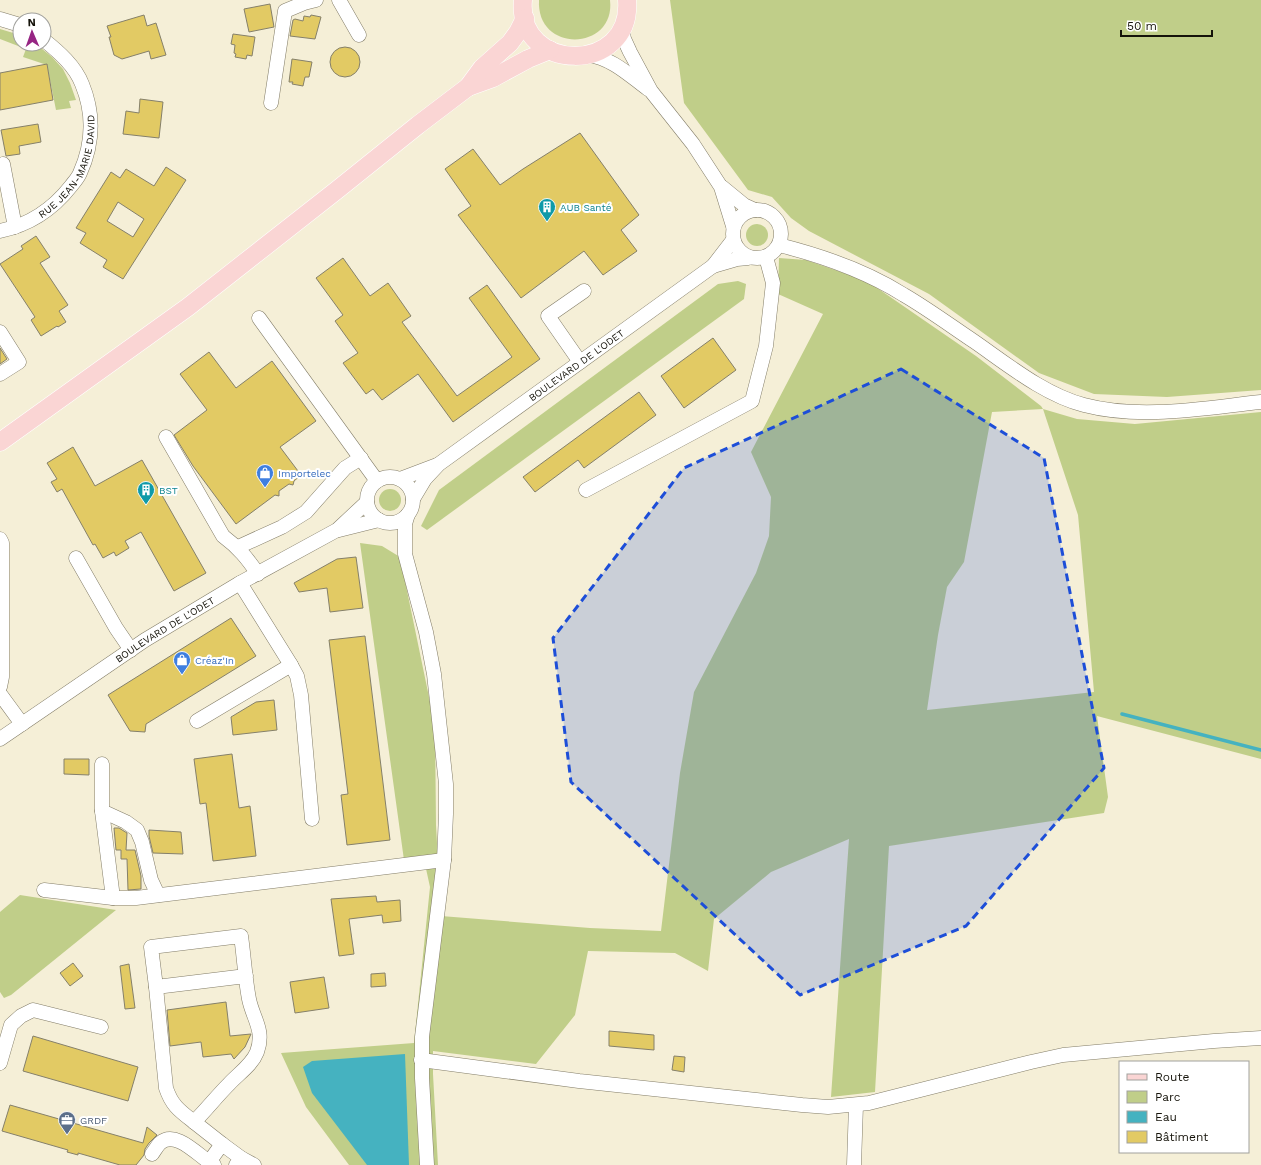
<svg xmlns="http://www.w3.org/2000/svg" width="1261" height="1165" font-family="'Work Sans',sans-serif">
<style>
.green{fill:#c0ce89;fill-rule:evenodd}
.water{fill:#45b2c0}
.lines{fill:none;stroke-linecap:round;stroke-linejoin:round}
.stream{stroke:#45b2c0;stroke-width:3.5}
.building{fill:#e2ca64;stroke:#85806a;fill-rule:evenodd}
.minor-casing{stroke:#837d68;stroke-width:15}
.major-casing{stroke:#fff;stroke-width:19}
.minor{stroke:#fff;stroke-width:14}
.major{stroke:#fad5d4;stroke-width:18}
.marked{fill:#1d4ed8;fill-opacity:0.2;stroke:#1d4ed8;stroke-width:3;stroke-dasharray:8 5;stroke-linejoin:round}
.labels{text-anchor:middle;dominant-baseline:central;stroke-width:4;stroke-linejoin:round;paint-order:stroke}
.street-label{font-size:10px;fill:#15130a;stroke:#fff}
.culture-label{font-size:10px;fill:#0d838f;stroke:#fff;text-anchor:start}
.shop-label{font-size:10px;fill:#366cbe;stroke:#fff;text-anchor:start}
.service-label{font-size:10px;fill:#4e5e75;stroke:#fff;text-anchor:start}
</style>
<rect width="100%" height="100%" fill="#f5efd7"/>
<g class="green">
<path d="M539,0H610C616,51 536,54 539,0Z"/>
<polygon points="670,0 1261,0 1261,390 1167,397 1094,394 1039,373 929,294 809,231 791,218 772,197 748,190 684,103"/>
<polygon points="0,29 20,35 20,44 36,44 52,57 63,69 70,83 76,100 69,101 71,108 56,110 47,65 23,57 26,49 0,39"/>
<circle cx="757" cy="235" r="11"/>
<path d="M779,258L806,260L867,281L976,356L1041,406L1043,409L1077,419L1135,424L1261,412V759L1097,716L1108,797L1104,813L889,846L875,1092L831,1097L849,839L771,872L714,919L708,971L675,953L588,951L575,1015L536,1064L433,1051V1074L438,1165H349L306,1107L281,1053L414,1043L430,887L423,855L404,860L360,543L382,546L400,557L435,726L436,825L441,916L590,928L661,931L680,773L694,692L756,573L769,536L771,497L751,452L823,314L778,294ZM1043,409L1078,515L1094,692L927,710L938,635L947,587L964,562L992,412Z"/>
<polygon points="738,281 746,284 744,299 427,530 421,526 439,490 718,284"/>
<circle cx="390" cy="500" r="11"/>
<polygon points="20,895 116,910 11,995 4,998 0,992 0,912"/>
</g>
<polygon class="water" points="405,1054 409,1165 367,1165 312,1093 303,1067 312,1061"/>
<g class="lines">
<polyline class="stream" points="1122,714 1261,750"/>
</g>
<g class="building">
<polygon points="270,4 274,27 249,32 244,9"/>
<polygon points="144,15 147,26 156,23 166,55 151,59 149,51 122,59 114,55 109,37 111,37 107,26"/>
<polygon points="311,15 321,17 315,39 290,36 293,20 295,19 303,21 304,16 310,17"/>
<polygon points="233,34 255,37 252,56 247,55 246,59 235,57 236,54 234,53 235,45 231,44"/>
<circle cx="345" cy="62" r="15"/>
<polygon points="292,59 312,62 309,77 305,77 303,86 292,84 293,82 289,82"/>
<polygon points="47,64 53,100 0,110 0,73"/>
<polygon points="140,99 163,102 159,138 123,134 126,111 139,113"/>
<polygon points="38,124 41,142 19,146 20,154 6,156 1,130"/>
<polygon points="580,133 639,215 621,230 637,251 603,275 584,251 521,298 458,215 471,206 445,169 473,149 500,185 523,169"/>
<path d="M166,167L186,180L123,279L103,267L107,260L80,243L86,233L76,228L111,172L120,178L126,169L154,186ZM118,202L144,219L133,237L107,221Z"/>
<polygon points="36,236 50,257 40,263 68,305 59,311 66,322 58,327 57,326 41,336 31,320 35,317 0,264 23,249 21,246"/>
<polygon points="343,258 370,296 388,283 411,316 402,322 457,396 512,357 469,298 487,285 540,359 453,422 418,374 382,400 373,389 366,394 343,363 358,353 335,321 343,315 316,278"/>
<polygon points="713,338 736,370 684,408 661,376"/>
<polygon points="0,348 7,359 0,364"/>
<polygon points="209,352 236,388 272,361 316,421 280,447 301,475 294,481 293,485 289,484 279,491 279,496 275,495 236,524 193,466 174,435 207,410 180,374"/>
<polygon points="639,392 656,415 584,468 578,460 535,492 523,477"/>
<polygon points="73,447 95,486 142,460 206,573 174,591 141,532 125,541 129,548 116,556 114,552 103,558 95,544 93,545 62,489 57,492 51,482 57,479 47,463"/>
<polygon points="356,557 363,608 330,612 327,588 299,592 294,583 337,559"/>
<polygon points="231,618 256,656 146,724 145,732 130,731 108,695"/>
<polygon points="365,636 390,840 347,845 341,795 348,794 329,640"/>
<polygon points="274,700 277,730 233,735 231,717 256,702"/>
<polygon points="232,754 239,808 250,806 256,856 213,861 206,803 200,804 194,759"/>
<polygon points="64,759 89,759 89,775 64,774"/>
<polygon points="114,828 119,828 127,833 126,850 135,850 141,876 141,889 128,890 127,859 121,859 121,850 116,850"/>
<polygon points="149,830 181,832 183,854 153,853 149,836"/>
<polygon points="376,896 377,902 400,900 401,921 383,923 382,915 349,919 354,954 339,956 331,899"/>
<polygon points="73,963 83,976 70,986 60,973"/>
<polygon points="129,964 135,1008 125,1009 120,966"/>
<polygon points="385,973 386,986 371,987 371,974"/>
<polygon points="324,977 329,1008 295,1013 290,982"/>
<polygon points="226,1002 230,1036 251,1034 245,1047 234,1059 231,1054 203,1057 201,1042 170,1046 167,1010"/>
<polygon points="609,1031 654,1035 654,1050 609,1046"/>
<polygon points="33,1036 138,1067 128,1101 23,1071"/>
<polygon points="674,1056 685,1057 684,1072 672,1070"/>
<polygon points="10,1105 143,1143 147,1127 157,1135 149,1143 145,1149 144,1155 136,1165 120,1165 78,1153 78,1155 67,1152 68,1150 2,1131"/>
</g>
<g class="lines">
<defs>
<g id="minor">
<polyline points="339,0 359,35"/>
<polyline points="0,19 20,25"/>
<polyline points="622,27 624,39 630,52 651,91 693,144 721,187 733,226"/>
<path d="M588,55C612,58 629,75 648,89"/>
<polyline points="271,103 285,11 304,3 316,0"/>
<polyline points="3,164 15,227"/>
<polyline points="722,187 744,205 755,210"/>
<circle cx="757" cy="234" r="24"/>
<path id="s1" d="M0,231C29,225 53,209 71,186C74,182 78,178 80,173C93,144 94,113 82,84C75,66 59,52 44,40"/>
<path d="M779,245C823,256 866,271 904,295C928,309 951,326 975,342C1008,365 1045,395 1084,405C1141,420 1204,408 1261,402"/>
<polyline points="713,266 737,259 748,258"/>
<polyline points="259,318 377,481"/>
<polyline points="0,332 19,362 0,374"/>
<polyline points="580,362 548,316 584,291"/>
<path d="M166,437L223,536C239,548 247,558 258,574"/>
<circle cx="390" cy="500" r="23"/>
<polyline points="400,479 437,465"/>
<polyline points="586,490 752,401 766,346 773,283 766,257"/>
<path id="s2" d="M413,499L425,479L439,464L713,266L733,240"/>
<polyline points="408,514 405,524 405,554 426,632 434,674 446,784 446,814 444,860 422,1037 422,1078 427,1165"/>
<polyline points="339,530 379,520"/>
<polyline points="0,539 2,543 2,677 0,687"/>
<polyline points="238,547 282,527 306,512 345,468 361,458"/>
<polyline points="76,558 116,628 131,650"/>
<polyline points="291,665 297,676 301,695 312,819"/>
<polyline points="0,694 22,724"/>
<polyline points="197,721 291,665 240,583"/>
<path id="s3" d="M0,739L145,640L240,583L337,530L367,502"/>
<polyline points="102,764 102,811 113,898"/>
<polyline points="102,811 126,822 137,830 142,842 151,880 158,895"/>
<polyline points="44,890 113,898 136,898 444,860"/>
<path d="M156,987L166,1088C172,1106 180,1111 194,1122"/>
<polyline points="421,1060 579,1081 802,1105 828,1107 869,1103 1031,1062 1063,1055 1214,1041 1261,1038"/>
<polyline points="0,1063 11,1025 21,1016 33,1010 101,1027"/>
<path d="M222,1144L194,1122C206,1110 217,1096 229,1084C238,1074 252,1065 257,1052C265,1030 253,1019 249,999C245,978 244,957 241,936L151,947L156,987L246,976"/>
<path d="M152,1154C155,1150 157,1146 160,1143C175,1130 196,1153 209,1162"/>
<polyline points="241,1158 254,1165"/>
<polyline points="214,1165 209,1162 222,1144 241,1158 236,1165"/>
<polyline points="854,1165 856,1105"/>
</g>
<g id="major">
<path d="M523,0C516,74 633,75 627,0"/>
<polyline points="468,87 493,78 528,59 550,50"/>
<polyline points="0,442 188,307 337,190 418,125 468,87 482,68 510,43 518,32 525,18"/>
</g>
</defs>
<use href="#minor" class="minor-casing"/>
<use href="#major" class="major-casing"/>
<use href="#minor" class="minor"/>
<use href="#major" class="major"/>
</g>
<path class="marked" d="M901,369L1044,458L1104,768L966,926L800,995L571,782L553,638L684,468Z"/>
<defs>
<symbol id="building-pin" viewBox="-11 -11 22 30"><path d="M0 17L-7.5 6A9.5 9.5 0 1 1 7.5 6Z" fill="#0f9aa8" stroke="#fff"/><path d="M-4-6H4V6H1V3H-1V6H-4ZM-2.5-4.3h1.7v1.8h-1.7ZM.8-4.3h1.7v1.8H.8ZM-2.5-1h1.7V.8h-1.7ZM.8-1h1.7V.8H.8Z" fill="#fff"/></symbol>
<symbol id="shop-pin" viewBox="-11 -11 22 30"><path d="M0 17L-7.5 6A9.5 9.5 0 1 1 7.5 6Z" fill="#3f7fe0" stroke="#fff"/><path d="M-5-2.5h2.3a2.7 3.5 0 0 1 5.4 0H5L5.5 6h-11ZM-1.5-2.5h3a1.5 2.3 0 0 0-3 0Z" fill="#fff"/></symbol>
<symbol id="office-pin" viewBox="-11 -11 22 30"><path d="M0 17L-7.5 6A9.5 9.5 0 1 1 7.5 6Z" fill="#5c6f8a" stroke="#fff"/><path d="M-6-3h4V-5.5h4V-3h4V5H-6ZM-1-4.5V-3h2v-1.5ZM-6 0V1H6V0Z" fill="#fff"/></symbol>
</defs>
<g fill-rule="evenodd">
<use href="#building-pin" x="537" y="197" width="20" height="27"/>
<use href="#shop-pin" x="255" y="463" width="20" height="27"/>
<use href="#building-pin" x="136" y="480" width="20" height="27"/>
<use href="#shop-pin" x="172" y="650" width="20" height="27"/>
<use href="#office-pin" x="57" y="1110" width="20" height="27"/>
</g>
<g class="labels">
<g class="street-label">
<text stroke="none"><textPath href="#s1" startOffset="102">RUE JEAN-MARIE DAVID</textPath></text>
<text stroke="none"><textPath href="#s2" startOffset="213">BOULEVARD DE L'ODET</textPath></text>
<text stroke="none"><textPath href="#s3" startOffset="198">BOULEVARD DE L'ODET</textPath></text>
</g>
<g class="culture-label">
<text x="560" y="207">AUB Santé</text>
<text x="159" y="490">BST</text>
</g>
<g class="shop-label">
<text x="278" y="473">Importelec</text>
<text x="195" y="660">Créaz'In</text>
</g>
<g class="service-label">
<text x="80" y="1120">GRDF</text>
</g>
</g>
<rect x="1119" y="1061" width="130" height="92" fill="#ffffff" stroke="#a1a19d"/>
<rect x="1127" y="1074" width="20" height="6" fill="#fad5d4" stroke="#a1a19d"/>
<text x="1155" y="1081" font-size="12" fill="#15130a">Route</text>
<rect x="1127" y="1091" width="20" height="12" fill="#c0ce89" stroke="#a1a19d"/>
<text x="1155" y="1101" font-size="12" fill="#15130a">Parc</text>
<rect x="1127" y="1111" width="20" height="12" fill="#45b2c0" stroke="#a1a19d"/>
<text x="1155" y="1121" font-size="12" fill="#15130a">Eau</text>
<rect x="1127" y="1131" width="20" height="12" fill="#e2ca64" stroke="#a1a19d"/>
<text x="1155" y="1141" font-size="12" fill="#15130a">Bâtiment</text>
<g transform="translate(32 32) rotate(358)"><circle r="19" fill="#ffffff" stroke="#a1a19d"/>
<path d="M0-3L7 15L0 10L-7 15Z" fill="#962583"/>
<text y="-6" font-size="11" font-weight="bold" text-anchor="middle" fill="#15130a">N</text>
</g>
<path d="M1121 30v6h91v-6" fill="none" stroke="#15130a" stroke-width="2"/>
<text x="1127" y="30" font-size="12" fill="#15130a" stroke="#ffffff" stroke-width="3" paint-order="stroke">50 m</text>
</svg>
